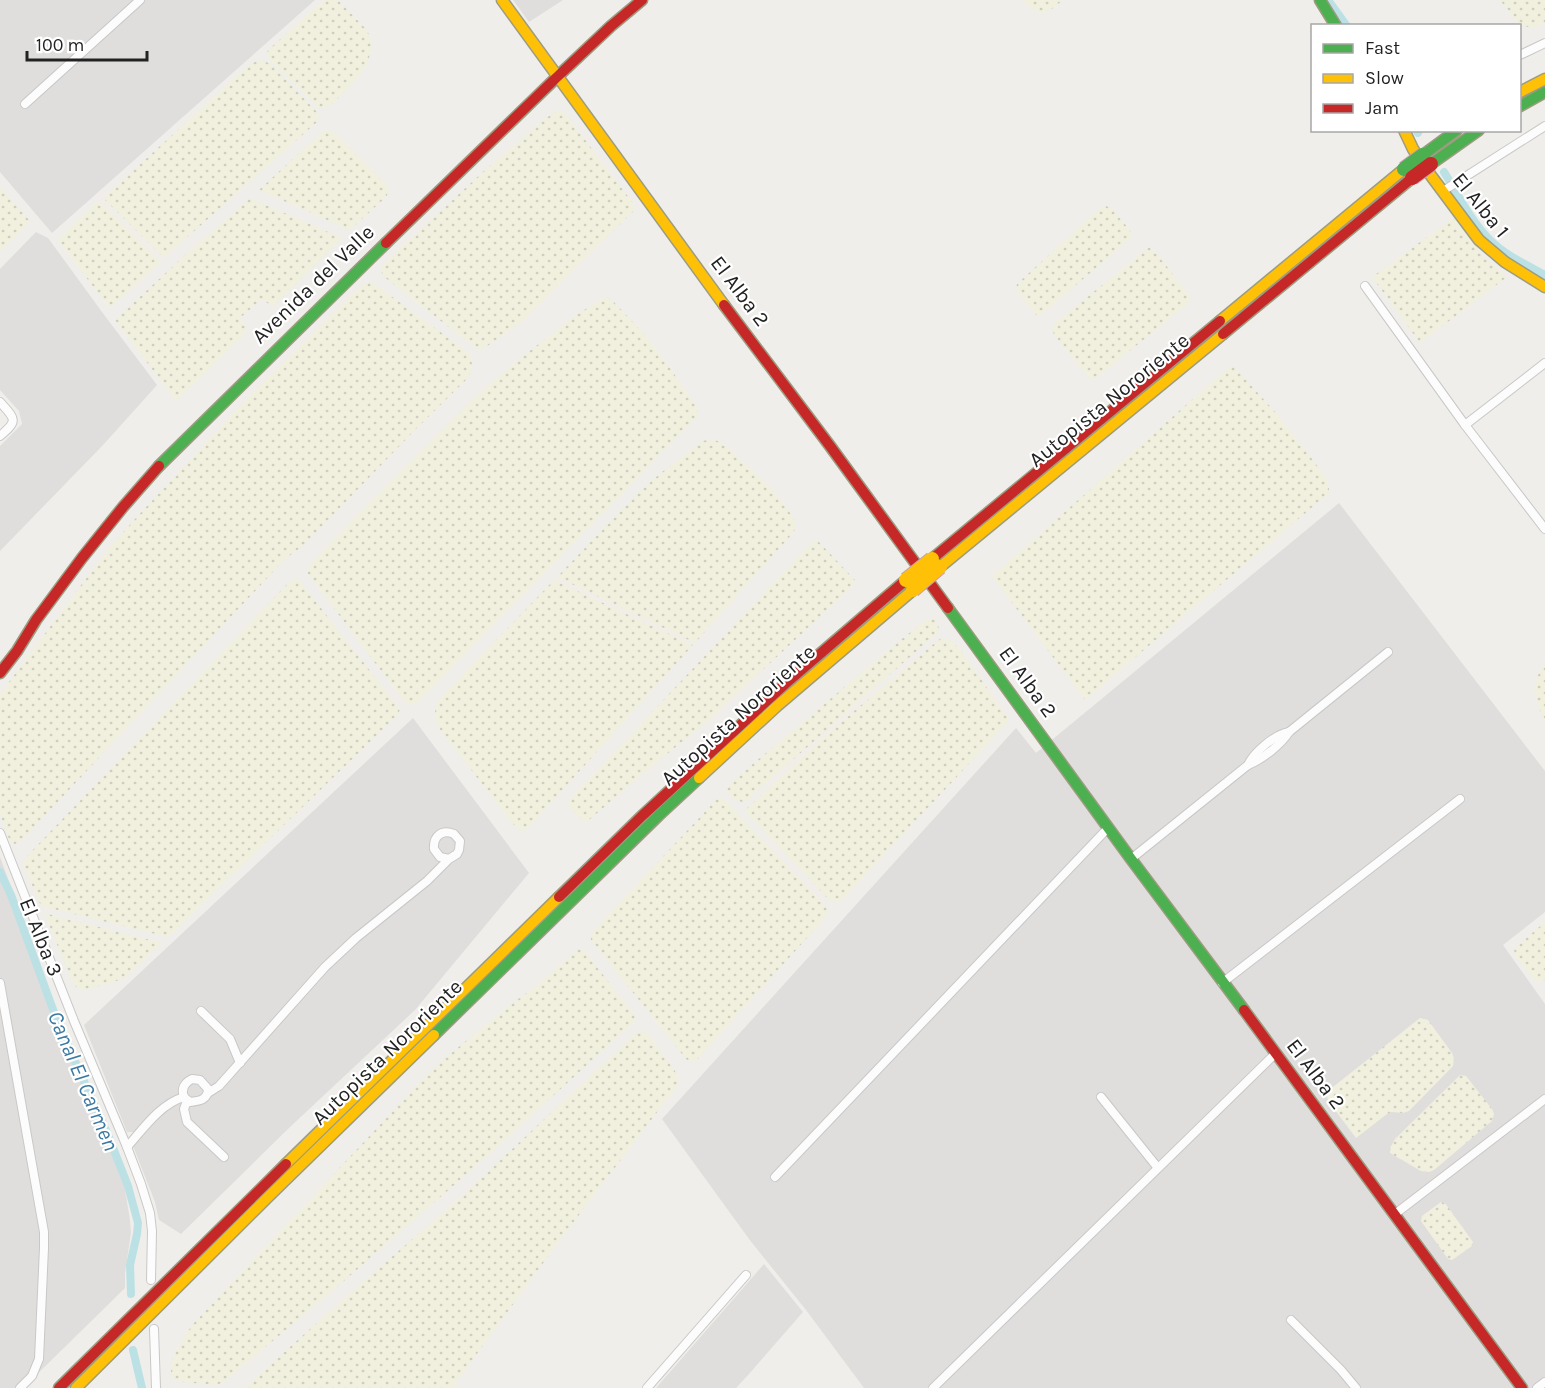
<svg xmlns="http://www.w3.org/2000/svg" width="1545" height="1388" font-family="Karla,sans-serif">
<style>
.residential{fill:#dfdedc}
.farmland{fill:url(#farmland-dots)}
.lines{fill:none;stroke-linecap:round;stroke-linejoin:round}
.canal{stroke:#bce1e5;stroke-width:8}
.street-casing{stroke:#c9c8c7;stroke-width:10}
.fast-casing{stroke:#9c9c81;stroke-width:13}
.slow-casing{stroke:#9c9c81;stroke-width:13}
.jam-casing{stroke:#9c9c81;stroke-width:13}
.street{stroke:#fdfcfc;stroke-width:8}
.fast{stroke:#4caf50;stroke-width:10}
.slow{stroke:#ffc107;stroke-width:10}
.jam{stroke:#c62828;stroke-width:10}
.fast-bridge-casing{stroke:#c89faf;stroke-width:16;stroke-linecap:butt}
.slow-bridge-casing{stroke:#c89faf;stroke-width:16;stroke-linecap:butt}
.jam-bridge-casing{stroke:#c89faf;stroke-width:16;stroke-linecap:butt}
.fast-bridge{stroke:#4caf50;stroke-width:14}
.slow-bridge{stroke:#ffc107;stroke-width:14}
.jam-bridge{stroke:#c62828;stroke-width:14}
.labels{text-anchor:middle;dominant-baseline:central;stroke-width:4.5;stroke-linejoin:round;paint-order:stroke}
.street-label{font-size:21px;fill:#222;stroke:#fff}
.water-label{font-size:22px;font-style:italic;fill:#3c79a2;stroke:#fff}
</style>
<defs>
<pattern id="farmland-dots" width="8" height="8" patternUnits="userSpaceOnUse" patternTransform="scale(1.5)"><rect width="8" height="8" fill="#f1f0de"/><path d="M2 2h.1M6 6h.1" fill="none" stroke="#cecebe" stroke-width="1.8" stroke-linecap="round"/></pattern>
</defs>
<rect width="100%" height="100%" fill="#f0eeeb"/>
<g class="residential">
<polygon points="0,0 315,0 52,233 0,172"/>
<polygon points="513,0 563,0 529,22"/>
<polygon points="36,232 48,238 102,312 157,385 103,445 0,551 0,446 22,424 19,411 0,390 0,269"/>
<polygon points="1339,503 1545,771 1545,912 1503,945 1545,1004 1545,1388 864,1388 806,1310 749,1239 662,1119 1016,728 1036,753"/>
<polygon points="413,718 529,873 415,1010 289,1128 181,1234 159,1220 155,1202 133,1146 138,1139 136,1132 127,1132 84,1025"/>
<polygon points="0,857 67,1040 97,1108 124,1184 130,1220 131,1233 125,1273 125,1288 23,1388 0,1388"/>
<polygon points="764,1264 803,1312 749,1374 736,1388 656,1388"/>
</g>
<g class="farmland">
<polygon points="324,0 338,0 367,30 371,40 371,52 365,68 360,75 334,103 325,108 318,107 269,59 267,54 268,50"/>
<polygon points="1023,0 1063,0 1052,9 1043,13 1038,12 1031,8"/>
<polygon points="1500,0 1545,0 1545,23 1536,27 1528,27 1519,24"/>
<polygon points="261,60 271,64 316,111 319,115 317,122 164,258 103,198 250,64"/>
<polygon points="559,111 564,112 567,116 633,203 634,211 579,264 523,321 483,349 477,349 388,280 382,274 381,269 382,265 486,169 541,122 553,113"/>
<polygon points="328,130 334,132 385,183 388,187 388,193 386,197 350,230 259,190 323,131"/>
<polygon points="0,187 30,221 0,252"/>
<polygon points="250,198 342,238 273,307 262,299 240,318 245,325 246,333 176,401 115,320 185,255"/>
<polygon points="97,202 102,203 161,262 127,293 111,306 107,305 61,244 59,238"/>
<polygon points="1106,206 1112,209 1129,229 1131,233 1131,238 1041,315 1036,315 1016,290 1017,284 1099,209"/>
<polygon points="1453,218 1482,255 1507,277 1420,343 1372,277"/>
<polygon points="1148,248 1150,248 1154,250 1189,295 1189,303 1095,379 1090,379 1054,335 1052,327 1055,323"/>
<polygon points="368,282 372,282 465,350 471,357 472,365 472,371 467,379 415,430 304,545 285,559 23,839 15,844 10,842 0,814 0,694 108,549 135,519 252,393 363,284"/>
<polygon points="605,297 611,299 648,338 668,365 696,406 698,410 698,416 417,703 409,705 406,704 308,574 307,570 309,566 326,547 471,401 509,367 576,315"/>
<polygon points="1230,366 1235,368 1238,371 1276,413 1309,455 1325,476 1329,489 1329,493 1085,700 992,576"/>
<polygon points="709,440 718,441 728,447 770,487 787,508 796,523 796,528 793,533 695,643 557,577 638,493 662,472 696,446 702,441"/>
<polygon points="817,540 855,580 855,584 709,720 640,776 588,821 583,821 569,807 568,804 571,798 812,542"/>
<polygon points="296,578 299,580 400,709 398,715 168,937 41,906 24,866 24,861 30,853 289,582"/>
<polygon points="554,580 693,645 531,825 523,831 520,830 513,824 441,731 437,724 435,712 437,704 443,695"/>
<polygon points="931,619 935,620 938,624 939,630 936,634 746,801 742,802 736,800 727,793 727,788 742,773 898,642 926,620"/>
<polygon points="941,638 950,640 961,650 1007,717 1007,723 842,900 833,902 829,900 747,814 746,811 748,807 827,734 930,647"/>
<polygon points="1545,664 1545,720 1539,709 1534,689 1538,675"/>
<polygon points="721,798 726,801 823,903 827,909 827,914 825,918 696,1061 691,1062 686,1059 591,940 591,936 592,932 669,850 717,799"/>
<polygon points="44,913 162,943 126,977 114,982 88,989 81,989 76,987 73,983"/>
<polygon points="1545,922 1545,980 1539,982 1534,980 1516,957 1514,950 1516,947"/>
<polygon points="580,948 585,952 634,1014 635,1019 633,1023 484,1159 337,1287 225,1381 217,1385 182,1382 173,1379 171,1371 173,1357 183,1338 193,1324 422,1080 444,1059 510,1005 532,989"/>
<polygon points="1420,1018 1428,1020 1452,1053 1454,1058 1453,1066 1409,1111 1403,1113 1392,1112 1387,1114 1356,1138 1329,1102 1327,1097 1328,1091"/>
<polygon points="644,1031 647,1032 677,1074 679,1078 677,1086 560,1240 452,1388 247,1388 260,1374 341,1301 463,1195 634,1035 638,1032"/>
<polygon points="1460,1075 1466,1076 1492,1109 1494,1114 1492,1121 1434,1170 1429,1172 1421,1171 1390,1153 1390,1148 1395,1139"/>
<polygon points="1441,1202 1445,1203 1473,1242 1472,1246 1452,1260 1448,1259 1421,1221 1422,1216"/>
</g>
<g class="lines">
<g class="canal">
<polyline points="1328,0 1347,26"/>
<polyline points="1416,130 1418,133"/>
<path d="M1444,172C1458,194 1470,220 1489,239C1505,255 1525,264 1545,275"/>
<polyline points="0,872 11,895 58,1023 108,1135 128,1186 138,1223 137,1234 130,1265 131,1294"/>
<polyline points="133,1350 142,1388"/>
</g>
<defs>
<g id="street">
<polyline points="1520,55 1545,43"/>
<polyline points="25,104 140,0"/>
<polyline points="1443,191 1545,126"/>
<polyline points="1365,286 1465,425 1545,529"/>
<path d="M0,402C15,419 19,420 0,436"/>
<polyline points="1465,425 1545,363"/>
<path d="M1248,765C1254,752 1274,735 1289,732"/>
<polyline points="0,833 74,1021 127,1147 141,1184 150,1213 152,1231 151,1280"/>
<path d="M1131,859L1248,765C1261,760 1281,745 1289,732L1388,652"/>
<polyline points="0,983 44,1232 44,1248 39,1359 32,1376 20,1388"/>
<polyline points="1222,983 1460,799"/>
<polyline points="201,1011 230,1039 240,1063"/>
<path d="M192,1079L200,1080L208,1089C208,1100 199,1101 190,1102L184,1097C181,1089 184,1083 192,1079Z"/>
<path d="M208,1093L219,1086L325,967L356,938L427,881L449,859L457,854L459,850L460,841L454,834C442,829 433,836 434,849L440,857L449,859"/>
<polyline points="1101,1097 1158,1168"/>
<polyline points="187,1101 184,1109 187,1122 224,1157"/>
<path d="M127,1147C143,1129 160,1104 184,1097"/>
<polyline points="775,1177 1108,828"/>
<polyline points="1395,1214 1545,1099"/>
<polyline points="1291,1320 1341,1370 1356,1388"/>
<polyline points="154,1329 156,1388"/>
<polyline points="647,1388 746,1275"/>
<polyline points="933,1388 1275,1054"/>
<polyline points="1537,1388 1545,1382"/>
</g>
<g id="fast">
<polyline points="1320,0 1336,26"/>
<polyline points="1520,106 1545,92"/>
<polyline points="1423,155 1457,130"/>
<polyline points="1431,164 1479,130"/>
<polyline points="159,466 386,243"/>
<polyline points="948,608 1131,859 1244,1010"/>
<polyline points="434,1035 659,815 699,778"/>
</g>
<g id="slow">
<polyline points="502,0 724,305"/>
<polyline points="1520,92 1545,79"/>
<polyline points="1404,130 1413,149 1423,165 1479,240 1505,262 1545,287"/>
<polyline points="1220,321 1404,169"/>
<polyline points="940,567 1223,334"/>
<polyline points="699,778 777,706 913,590"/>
<polyline points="286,1164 559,897"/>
<polyline points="76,1388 267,1198 434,1035"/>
</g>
<g id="jam">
<polyline points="386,243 557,77 611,26 642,0"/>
<polyline points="724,305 830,446 948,608"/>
<polyline points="1223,334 1412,178"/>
<polyline points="932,559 1220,321"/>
<polyline points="0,673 17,651 36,620 82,558 123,507 159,466"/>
<polyline points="559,897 643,815 785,684 906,580"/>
<polyline points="1244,1010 1522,1388"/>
<polyline points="59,1388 286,1164"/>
</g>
</defs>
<use href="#street" class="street-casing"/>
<use href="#fast" class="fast-casing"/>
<use href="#slow" class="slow-casing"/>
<use href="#jam" class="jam-casing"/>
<use href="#street" class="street"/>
<use href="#fast" class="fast"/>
<use href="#slow" class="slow"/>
<use href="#jam" class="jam"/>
<defs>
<polyline id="fast-bridge" points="1404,169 1423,155"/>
<g id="slow-bridge">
<polyline points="906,580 932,559"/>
<polyline points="913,590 940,567"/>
</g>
<polyline id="jam-bridge" points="1412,178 1431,164"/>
</defs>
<use href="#fast-bridge" class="fast-bridge-casing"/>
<use href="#slow-bridge" class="slow-bridge-casing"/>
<use href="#jam-bridge" class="jam-bridge-casing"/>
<use href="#fast-bridge" class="fast-bridge"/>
<use href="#slow-bridge" class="slow-bridge"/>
<use href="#jam-bridge" class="jam-bridge"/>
</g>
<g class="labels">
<g class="street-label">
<text transform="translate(1481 205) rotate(51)">El Alba 1</text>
<text transform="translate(313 284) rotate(-44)">Avenida del Valle</text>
<text transform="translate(740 291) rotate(53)">El Alba 2</text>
<text transform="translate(1109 400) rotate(-39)">Autopista Nororiente</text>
<text transform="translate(1028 682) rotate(54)">El Alba 2</text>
<text transform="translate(738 715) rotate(-42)">Autopista Nororiente</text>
<text transform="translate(41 937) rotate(68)">El Alba 3</text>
<text transform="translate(387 1052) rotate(-44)">Autopista Nororiente</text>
<text transform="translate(1316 1074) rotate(53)">El Alba 2</text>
</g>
<g class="water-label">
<text transform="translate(83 1081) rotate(67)">Canal El Carmen</text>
</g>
</g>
<rect x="1311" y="24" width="210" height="108" fill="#ffffff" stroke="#a7a7a7" stroke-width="1.5"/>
<rect x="1323" y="44" width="30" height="9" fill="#4caf50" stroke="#a7a7a7" stroke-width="1.5"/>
<text x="1365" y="54" font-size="18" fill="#222222">Fast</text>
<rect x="1323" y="74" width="30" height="9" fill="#ffc107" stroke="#a7a7a7" stroke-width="1.5"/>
<text x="1365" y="84" font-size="18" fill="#222222">Slow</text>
<rect x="1323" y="104" width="30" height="9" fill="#c62828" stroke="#a7a7a7" stroke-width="1.5"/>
<text x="1365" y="114" font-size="18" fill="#222222">Jam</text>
<path d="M27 51v9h120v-9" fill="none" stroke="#222222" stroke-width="3"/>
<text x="36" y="51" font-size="18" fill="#222222" stroke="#ffffff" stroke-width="4.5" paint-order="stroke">100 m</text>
</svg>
